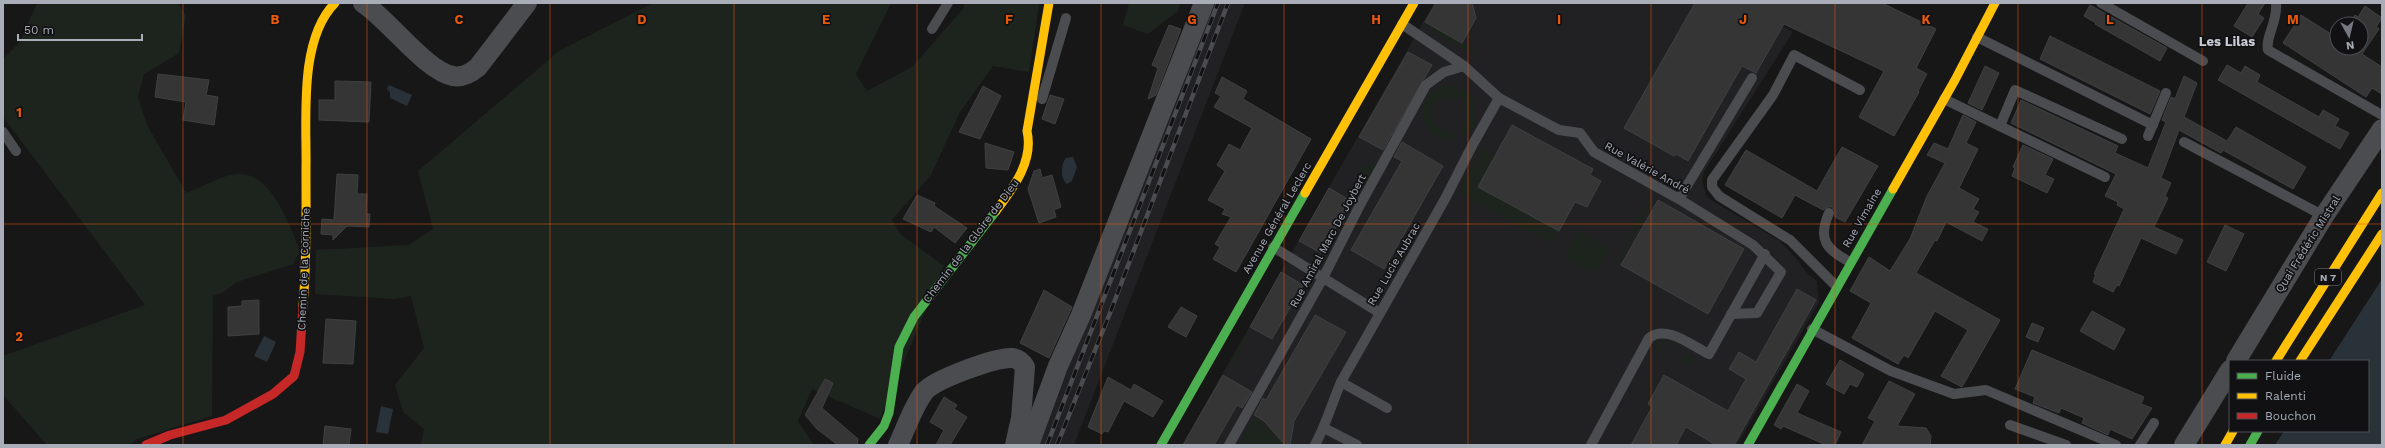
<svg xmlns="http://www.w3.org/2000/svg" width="2385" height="448" font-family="'Work Sans',sans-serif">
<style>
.built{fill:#212123}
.green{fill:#1d241e}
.water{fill:#2a3239}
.building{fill:#353536;stroke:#3f4043}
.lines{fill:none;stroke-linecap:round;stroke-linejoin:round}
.lane{stroke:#4b4c50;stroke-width:10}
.street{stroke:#4b4c50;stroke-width:20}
.fast{stroke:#4caf50;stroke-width:9}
.slow{stroke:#ffc107;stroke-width:9}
.jam{stroke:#c62828;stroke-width:9}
.rail-casing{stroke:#4b4c4f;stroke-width:4.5}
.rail{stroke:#111113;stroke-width:3;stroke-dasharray:9;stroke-linecap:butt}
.grid{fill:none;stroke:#e8590c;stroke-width:1;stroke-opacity:0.55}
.labels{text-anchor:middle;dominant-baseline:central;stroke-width:3.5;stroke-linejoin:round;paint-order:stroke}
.shield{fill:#111113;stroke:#7b7e86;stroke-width:1}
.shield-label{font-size:10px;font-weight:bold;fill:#a8adb8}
.street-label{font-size:11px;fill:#a8adb8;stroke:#111113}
.quarter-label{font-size:13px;font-weight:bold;fill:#c9ccd4;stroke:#111113}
.grid-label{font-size:13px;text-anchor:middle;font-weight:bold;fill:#e8590c;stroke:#111113;stroke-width:3.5;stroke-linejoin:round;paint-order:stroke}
</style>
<rect width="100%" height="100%" fill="#171717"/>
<g class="built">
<polygon points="1208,3 1245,3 1074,445 1035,445"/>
<polygon points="1434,3 1737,3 1793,32 1704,172 1702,180 1706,195 1711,200 1780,241 1794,256 1808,274 1817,281 1819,302 1737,445 1182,445"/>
</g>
<g class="green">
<path d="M37,3H178L186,16L179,53L144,74L138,97L147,125L186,193C200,188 221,176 235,174C271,170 289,224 300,251L293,264L237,282L222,293L213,296L212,416L137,439L129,445H47L3,395V356L145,305L3,117V59L20,42Z"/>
<polygon points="653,3 891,3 856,74 867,91 912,67 963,9 965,3 1039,3 1029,72 993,66 960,112 931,175 892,220 900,234 944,266 880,419 812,389 798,421 814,445 421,445 424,429 403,412 395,385 424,348 411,296 395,299 315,294 316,250 409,245 433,229 418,171 559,51"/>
<polygon points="1129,3 1180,3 1178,11 1148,34 1123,25"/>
<polygon points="1425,22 1476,50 1473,53 1467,51 1432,31 1431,28 1424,24"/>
<path d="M1445,85C1464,85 1480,98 1476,118C1476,122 1475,128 1472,130C1470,132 1464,134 1461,136L1460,131C1466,120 1470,112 1462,100C1450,95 1440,97 1432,108L1434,123L1440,129L1455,133L1457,138C1423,147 1405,101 1445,85Z"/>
<polygon points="1482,149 1495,156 1478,187 1559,231 1552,244 1458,193"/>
<polygon points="1382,160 1362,192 1358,168"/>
<polygon points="1649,199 1653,201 1614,268 1612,267"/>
<polygon points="1579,231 1609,248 1595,275 1564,258"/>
<polygon points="1246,335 1250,337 1233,366 1229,364"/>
<polygon points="1658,341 1666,342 1694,358 1691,365 1682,361 1686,354 1663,343 1661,346 1666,350 1664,353 1654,347"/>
<polygon points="1255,417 1271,430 1284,445 1239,445"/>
</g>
<g class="water">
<polygon points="389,85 412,95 407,106 390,98 390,92 387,89"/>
<path d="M1073,157L1077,167L1072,181L1067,184C1060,180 1061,163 1066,158Z"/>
<polygon points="2382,279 2382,445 2275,445 2284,431 2368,431 2368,361 2329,361"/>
<polygon points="264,336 276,342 267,362 254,356"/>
<polygon points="381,406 393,409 388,434 376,432"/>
</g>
<g class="building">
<polygon points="1436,3 1472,3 1476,18 1462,43 1425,22"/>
<polygon points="1695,3 1882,3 1936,29 1916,68 1927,74 1918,91 1919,92 1894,136 1859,117 1884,71 1784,24 1756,73 1742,66 1688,161 1676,154 1674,156 1624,128"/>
<polygon points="2248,3 2265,3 2258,14 2264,18 2252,37 2234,26"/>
<polygon points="2090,5 2167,48 2160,61 2095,24 2096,23 2084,16"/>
<polygon points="2365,6 2382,18 2376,27 2379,29 2362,54 2382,67 2382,94 2372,88 2366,97 2283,43 2301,15 2337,38 2337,48 2361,48 2361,24 2349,24 2355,15 2358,17"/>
<polygon points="1169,25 1181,29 1156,95 1148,99 1158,68 1152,65"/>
<polygon points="2050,36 2160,91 2150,114 2040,59"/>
<polygon points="1408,52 1432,65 1383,150 1359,137"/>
<polygon points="2227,65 2241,73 2245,66 2260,75 2257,82 2319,117 2323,110 2339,119 2335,126 2349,133 2340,149 2218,80"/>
<polygon points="1985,66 1999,73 1982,110 1968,103"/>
<polygon points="158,74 209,80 206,95 218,97 214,125 183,120 186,102 155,97"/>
<polygon points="2184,76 2197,83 2184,117 2227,141 2236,127 2306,167 2293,189 2223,150 2221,153 2179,130 2161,178 2171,183 2165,196 2168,198 2154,227 2183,240 2176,254 2141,238 2119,286 2117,285 2113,292 2093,282 2096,274 2094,274 2124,209 2117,205 2118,202 2105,196 2116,174 2011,123 2021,100 2118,146 2115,153 2148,168 2166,122 2162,120 2171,97 2175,99"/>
<polygon points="1222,77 1247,91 1243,99 1311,139 1236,272 1213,259 1220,247 1215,244 1231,217 1222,214 1225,209 1208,200 1225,171 1217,165 1229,144 1240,150 1252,128 1214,107 1221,96 1215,93"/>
<polygon points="335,81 371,82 369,122 319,120 319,100 335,100"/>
<polygon points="983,86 1001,96 980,139 959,132"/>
<polygon points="1050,95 1064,99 1055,124 1042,119"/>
<polygon points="1963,115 1976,122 1966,143 1978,149 1959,188 1979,199 1973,209 1979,212 1973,222 1988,229 1982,241 1946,222 1937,241 1935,240 1916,273 2000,320 1962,387 1941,376 1968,330 1935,311 1908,358 1904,355 1898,364 1852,338 1871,303 1850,291 1869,257 1890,271 1910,239 1927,196 1945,163 1927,155 1934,143 1948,149"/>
<polygon points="1512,125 1593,169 1590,175 1601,181 1587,207 1575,202 1559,231 1478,187"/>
<polygon points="1402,142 1443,166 1384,269 1351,250 1402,161 1394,157"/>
<polygon points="985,143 1014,152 1008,170 986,168"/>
<polygon points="2023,145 2053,159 2045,175 2054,179 2047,193 2012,176 2015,168 2013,167"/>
<polygon points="1842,147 1878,166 1845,222 1835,217 1835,212 1832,207 1828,207 1823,210 1795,195 1782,218 1725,185 1746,150 1817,191"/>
<polygon points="1040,169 1042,178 1052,175 1061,207 1054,210 1056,217 1039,223 1028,189 1034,171"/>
<polygon points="337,174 358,175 357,194 367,194 366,214 370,214 369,227 347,226 333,240 333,235 321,234 322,219 334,220"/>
<polygon points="1329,188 1351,201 1321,253 1299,241"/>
<polygon points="917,195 935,203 934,206 967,228 955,243 934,227 931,232 903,219"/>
<polygon points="1658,200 1744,249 1708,314 1621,265"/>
<polygon points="2225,225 2244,234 2226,271 2207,262"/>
<polygon points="1281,272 1303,285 1272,339 1250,327"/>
<polygon points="1797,289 1816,300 1734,445 1716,445 1686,427 1676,445 1631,445 1652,407 1648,404 1664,375 1728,411 1746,379 1729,369 1739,352 1756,362"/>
<polygon points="1044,290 1072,307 1049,358 1020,343"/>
<polygon points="259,300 259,334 228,336 228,307 242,306 242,301"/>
<polygon points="1181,307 1197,316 1186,337 1168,327"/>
<polygon points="2092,311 2125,329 2114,350 2080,331"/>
<polygon points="1315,315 1346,332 1294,421 1290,445 1285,445 1264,421 1254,415 1263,398 1266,400"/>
<polygon points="326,319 356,321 353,364 323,363"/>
<polygon points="2032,323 2044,328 2038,342 2026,337"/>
<polygon points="2032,350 2144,397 2141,404 2152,408 2132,439 2110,429 2108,435 2082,423 2084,418 2061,408 2059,413 2033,403 2035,397 2015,389"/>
<polygon points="1840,360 1864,374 1857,387 1850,384 1844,394 1826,384"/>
<polygon points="1223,375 1252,392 1242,408 1237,405 1214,445 1183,445"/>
<polygon points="1108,377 1131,390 1134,384 1163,401 1153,417 1124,401 1108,432 1104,431 1102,434 1088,427"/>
<polygon points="825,379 833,383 822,408 858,439 857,445 838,445 817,429 805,415"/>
<polygon points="1889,381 1915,394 1897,426 1926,428 1931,436 1930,445 1862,445 1875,421 1868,418"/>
<polygon points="1797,384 1809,391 1797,413 1841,432 1835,445 1826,445 1783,426 1781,429 1774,425"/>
<polygon points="944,397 957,405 954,409 967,417 950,445 936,445 944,430 930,422"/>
<polygon points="325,426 351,429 349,445 323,445"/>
</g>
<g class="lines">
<g class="lane">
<polyline points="2101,3 2203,61"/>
<path d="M2276,3C2278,22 2265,37 2268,50L2382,115"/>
<polyline points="1402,24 1464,66 1499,98 1559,130 1580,133 1594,152 1679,199 1753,245 1781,272 1757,313 1731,314"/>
<polyline points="932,29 948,3"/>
<polyline points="1977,37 2153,125"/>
<polyline points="1042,99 1066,18"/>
<polyline points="1944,99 2105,177"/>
<polyline points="2000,126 2015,90 2122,139"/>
<polyline points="3,132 16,151"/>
<polyline points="2148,136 2166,93"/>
<polyline points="2184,142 2324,216"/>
<polyline points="1679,199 1752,78"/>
<path d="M1829,213C1817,240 1827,250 1850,262"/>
<polyline points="1273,247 1380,313"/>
<polyline points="1836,286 1790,240 1719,196 1712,187 1712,180 1773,95 1794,55 1860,90"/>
<polyline points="1812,329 1891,371 1954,394 1986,390 2116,445"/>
<polyline points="1341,382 1387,408"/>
<polyline points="2010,425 2066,445"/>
<polyline points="1324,428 1357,445"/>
<polyline points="1229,445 1323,278 1361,203 1426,85 1444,72 1464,66"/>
<path d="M1315,445C1326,425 1332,403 1341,382L1445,199L1473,144L1499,98"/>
<path d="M1591,445L1649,338C1666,324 1692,346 1709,354L1765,254"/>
<polyline points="2140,445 2154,423"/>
</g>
<g class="street">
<path d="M363,3C388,19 427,72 453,76C463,78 471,73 478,67L527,3"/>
<polyline points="2236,361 2324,216 2382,129"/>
<path d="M898,445C906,428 913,407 924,392C935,379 996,357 1013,358C1019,359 1022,362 1025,367L1021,418L1015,445"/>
<polyline points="1029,445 1058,366 1081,315 1204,3"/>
<polyline points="2184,445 2230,370"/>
</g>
<g class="fast">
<polyline points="869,445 884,426 889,413 899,347 914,317 996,211"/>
<polyline points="1161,445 1305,193"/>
<polyline points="1748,445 1893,189"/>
<polyline points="2250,445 2258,431"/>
</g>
<g class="slow">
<polyline points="1893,189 1955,80 1995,3"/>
<polyline points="1305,193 1414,3"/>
<path d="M996,211C1013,188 1034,161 1027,131L1049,3"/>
<path d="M303,306C307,261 306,215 306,170C307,121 298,40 335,3"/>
<polyline points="2276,361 2382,193"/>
<polyline points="2300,361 2382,234"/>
<polyline points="2225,445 2233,431"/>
</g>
<polyline class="jam" points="146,445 170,435 226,420 273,394 294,376 300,352 303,306"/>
<defs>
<g id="rail">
<polyline points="1047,445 1218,3"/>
<polyline points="1057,445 1110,313 1228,3"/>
</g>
</defs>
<use href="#rail" class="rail-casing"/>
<use href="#rail" class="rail"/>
</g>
<path class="grid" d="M183,3V445M367,3V445M550,3V445M734,3V445M917,3V445M1101,3V445M1284,3V445M1468,3V445M1651,3V445M1835,3V445M2018,3V445M2202,3V445M3,224H2382"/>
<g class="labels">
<rect class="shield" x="2315" y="269" width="26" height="16" rx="3"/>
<g class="shield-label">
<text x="2328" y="277">N 7</text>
</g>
<g class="street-label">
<text transform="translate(1647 168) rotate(29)">Rue Valérie André</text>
<text transform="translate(1277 218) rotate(-60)">Avenue Général Leclerc</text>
<text transform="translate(1862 218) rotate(-60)">Rue Vimaine</text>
<text transform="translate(971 241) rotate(-53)">Chemin de la Gloire de Dieu</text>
<text transform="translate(1328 241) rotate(-62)">Rue Amiral Marc De Joybert</text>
<text transform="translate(2308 244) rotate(-58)">Quai Frédéric Mistral</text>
<text transform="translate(1394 264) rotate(-60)">Rue Lucie Aubrac</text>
<text transform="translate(304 269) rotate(-88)">Chemin de la Corniche</text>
</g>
<g class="quarter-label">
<text x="2227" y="41">Les Lilas</text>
</g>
</g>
<g class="grid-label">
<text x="275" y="24">B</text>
<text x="459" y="24">C</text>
<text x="642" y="24">D</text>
<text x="826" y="24">E</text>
<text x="1009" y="24">F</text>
<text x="1192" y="24">G</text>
<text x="1376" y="24">H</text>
<text x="1559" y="24">I</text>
<text x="1743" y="24">J</text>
<text x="1926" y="24">K</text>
<text x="2110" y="24">L</text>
<text x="2293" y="24">M</text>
<text x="19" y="117">1</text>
<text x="19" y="341">2</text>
</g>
<rect width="2385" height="448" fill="none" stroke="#a8adb8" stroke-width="8"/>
<rect x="2229" y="360" width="140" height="72" fill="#111113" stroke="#4d4f55"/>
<rect x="2237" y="373" width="20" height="6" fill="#4caf50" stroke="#4d4f55"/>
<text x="2265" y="380" font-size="12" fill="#a8adb8">Fluide</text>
<rect x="2237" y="393" width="20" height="6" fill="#ffc107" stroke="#4d4f55"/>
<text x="2265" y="400" font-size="12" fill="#a8adb8">Ralenti</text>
<rect x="2237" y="413" width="20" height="6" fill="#c62828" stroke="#4d4f55"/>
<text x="2265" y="420" font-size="12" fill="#a8adb8">Bouchon</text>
<g transform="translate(2349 36) rotate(172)"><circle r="19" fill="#111113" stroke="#4d4f55"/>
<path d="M0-3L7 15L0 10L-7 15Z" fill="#757880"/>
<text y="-6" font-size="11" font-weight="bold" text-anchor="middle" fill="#a8adb8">N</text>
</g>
<path d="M18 34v6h124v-6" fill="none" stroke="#a8adb8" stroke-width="2"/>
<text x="24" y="34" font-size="12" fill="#a8adb8" stroke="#111113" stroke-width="3" paint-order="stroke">50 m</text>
</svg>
